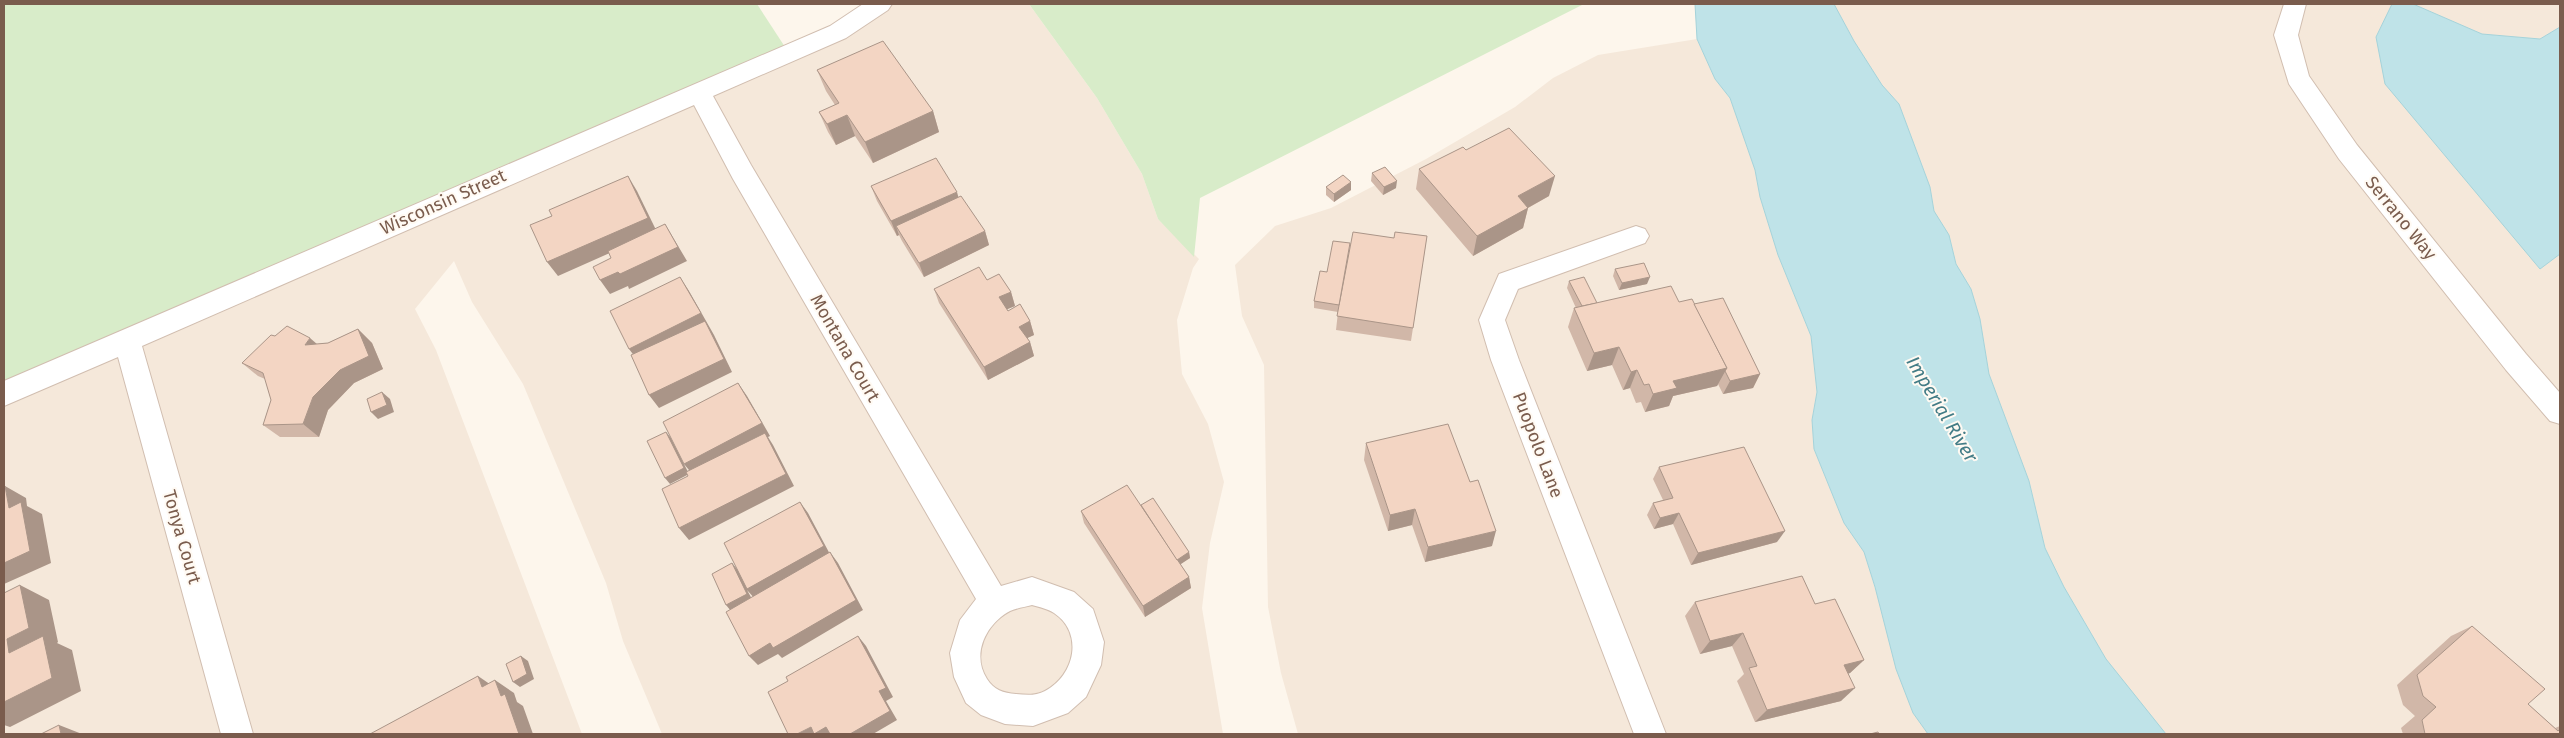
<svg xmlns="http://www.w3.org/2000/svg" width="2564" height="738" font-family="'Fira Sans',sans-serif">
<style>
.residential{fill:#f5e8da}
.green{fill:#d8ecc9}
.water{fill:#bfe3e8;stroke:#a5d3da}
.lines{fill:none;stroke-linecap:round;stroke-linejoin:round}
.minor-casing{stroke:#d1beb0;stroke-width:2}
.minor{fill:#fff;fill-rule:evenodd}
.wall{fill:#d1b7a8}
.shaded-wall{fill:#aa9588}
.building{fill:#f3d5c3;stroke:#aa9588}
.labels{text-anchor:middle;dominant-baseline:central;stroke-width:4;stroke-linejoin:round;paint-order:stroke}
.street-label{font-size:18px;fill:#7a5c4d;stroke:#fffaf3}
.water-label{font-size:19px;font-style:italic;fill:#437c86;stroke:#fffaf3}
</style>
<rect width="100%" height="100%" fill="#fdf6ec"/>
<g class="residential">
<polygon points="885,4 1029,4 1097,98 1142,174 1158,219 1199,259 1193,268 1177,320 1182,374 1208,424 1224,482 1210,543 1202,608 1223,734 662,734 623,641 606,583 523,384 472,302 454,261 415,309 436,350 582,734 4,734 4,386"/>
<polygon points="1834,4 2392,4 2376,37 2540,269 2560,254 2560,734 2166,734 2106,659 2064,587 2045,548 2029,481 1989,374 1980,319 1971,289 1956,264 1949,235 1934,211 1930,187 1899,104 1882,85 1854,41"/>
<polygon points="2413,4 2560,4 2560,27 2540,39 2482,34"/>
<polygon points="1697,39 1715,79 1730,98 1755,170 1760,197 1778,255 1811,336 1817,392 1812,420 1814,449 1844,523 1864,552 1913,713 1928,734 1298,734 1281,673 1268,607 1264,365 1242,316 1235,265 1275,226 1331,208 1426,159 1515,107 1553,78 1598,55"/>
</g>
<g class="green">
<polygon points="4,4 757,4 785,47 4,386"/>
<polygon points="1029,4 1584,4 1200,198 1194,257 1158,219 1142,174 1097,98"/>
</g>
<g class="water">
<polygon points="1695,4 1834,4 1854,41 1882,85 1899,104 1930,187 1934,211 1949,235 1956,264 1971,289 1980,319 1989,374 2029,481 2045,548 2064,587 2106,659 2166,734 1928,734 1913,713 1896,669 1875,587 1864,552 1844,523 1814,449 1812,420 1817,392 1811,336 1778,255 1760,197 1755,170 1730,98 1715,79 1697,39"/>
<polygon points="2392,4 2413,4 2482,34 2540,39 2560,27 2560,254 2540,269 2385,84 2376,37"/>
</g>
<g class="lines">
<defs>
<g id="minor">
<path d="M863,4H892L888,10L846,38L713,96L751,165L1001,586L1032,577L1074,592L1093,609L1104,642L1101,665L1086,697L1068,713L1033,726L1005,724L981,715L966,703L954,677L950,653L960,620L976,599L733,179L694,105L142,346L253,734H221L118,357L4,406V381L830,26ZM1032,605C1039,607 1048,609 1054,613C1084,633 1075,675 1045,691C1036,696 1026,695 1016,694C1003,693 994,690 987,679C971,654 986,624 1010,611C1017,608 1025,607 1032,605Z"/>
<polygon points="2284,4 2306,4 2298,35 2309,76 2357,145 2526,354 2560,393 2560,424 2550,421 2506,370 2339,159 2289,84 2274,35"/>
<polygon points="1636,226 1645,229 1649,236 1645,243 1518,289 1505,320 1519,360 1666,734 1634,734 1491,360 1479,320 1499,274"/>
</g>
</defs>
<use href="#minor" class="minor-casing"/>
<use href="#minor" class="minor"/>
</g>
<g class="wall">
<polygon points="817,70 933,111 939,132 873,163 855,136 836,145 828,132 819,112 835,105 826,91"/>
<polygon points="1466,150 1549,196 1528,208 1523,228 1473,256 1416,189 1419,169"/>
<polygon points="1372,173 1396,188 1383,195 1371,181"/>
<polygon points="1351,182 1351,190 1334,202 1326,195 1326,187"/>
<polygon points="871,186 958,197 985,231 989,245 924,277 902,241 899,235 897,236 877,201"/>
<polygon points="1427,236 1411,341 1336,330 1338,312 1314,308 1314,301 1327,272 1350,243 1349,251 1394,238"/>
<polygon points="1615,269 1647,284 1619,290 1613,276"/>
<polygon points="987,280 1011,292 1015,306 1007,309 1008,311 1030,321 1034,335 1027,338 1030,342 1034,356 988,380 939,303 934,289"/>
<polygon points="1569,281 1597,303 1679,302 1694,304 1760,374 1753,388 1723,394 1718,384 1717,386 1673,396 1669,406 1645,412 1641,402 1636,403 1630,388 1623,390 1612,365 1587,371 1568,327 1574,308 1576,308 1567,288"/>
<polygon points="358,329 372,343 383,369 354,383 328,410 319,437 280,437 263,425 271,400 265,379 258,376 242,363 317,344 328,343"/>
<polygon points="1366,443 1492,546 1425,562 1412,525 1388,531 1364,460"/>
<polygon points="1659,467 1777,542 1691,565 1673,524 1654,529 1647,515 1653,503 1663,500 1653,479"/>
<polygon points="1141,505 1189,552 1190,558 1180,564 1189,577 1191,588 1145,617 1084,523 1081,511"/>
<polygon points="1695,602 1815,604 1864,660 1850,673 1848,674 1841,701 1755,722 1737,681 1744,674 1732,646 1700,654 1685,616"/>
<polygon points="2472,626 2528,704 2555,728 2560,726 2560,734 2403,734 2401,728 2415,716 2403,705 2397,685 2451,636"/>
</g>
<g class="shaded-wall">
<polygon points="933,111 939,132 873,163 865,142"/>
<polygon points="847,115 855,136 836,145 827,124"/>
<polygon points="628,176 637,191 657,232 558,276 547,262"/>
<polygon points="1555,176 1549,196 1513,216 1518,196"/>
<polygon points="1397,181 1396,188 1383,195 1384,187"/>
<polygon points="1351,182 1351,190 1334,202 1334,194"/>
<polygon points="957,192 961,207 896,226 899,235 897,236 891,221"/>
<polygon points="1528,208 1523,228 1473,256 1477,236"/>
<polygon points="665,224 687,261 629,289 628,286 610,294 600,280"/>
<polygon points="985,231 989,245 924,277 919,263"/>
<polygon points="680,277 689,291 714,335 732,372 659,408 649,395 639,362 629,349"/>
<polygon points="1650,277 1647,284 1619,290 1622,283"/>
<polygon points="1011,292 1015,306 1003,311 999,297"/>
<polygon points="1030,321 1034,335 1023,340 1019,327"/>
<polygon points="358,329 372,343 383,369 354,383 328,410 319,437 303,424 313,397"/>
<polygon points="310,338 325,351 305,345"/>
<polygon points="1030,342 1034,356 988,380 984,367"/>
<polygon points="1619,347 1612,365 1587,371 1594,353"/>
<polygon points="1727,368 1717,386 1673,396 1669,406 1645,412 1653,394 1673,381"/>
<polygon points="1637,370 1630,388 1623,390 1631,372"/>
<polygon points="1760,374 1753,388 1723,394 1730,381"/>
<polygon points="738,383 747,396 770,436 768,437 773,445 794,486 689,540 679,528 694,476 684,464"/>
<polygon points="382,392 390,399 394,412 378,419 371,412"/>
<polygon points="666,432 671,438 689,474 670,484 665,478"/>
<polygon points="5,486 26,498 27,506 42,514 51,563 4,584 4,563 9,508"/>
<polygon points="800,502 808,513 832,558 756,600 747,590 752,599 731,611 726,605 732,563 737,569"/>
<polygon points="1415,509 1412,525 1388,531 1390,515"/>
<polygon points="1679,513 1673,524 1654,529 1660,518"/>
<polygon points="1496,531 1492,546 1425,562 1428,547"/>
<polygon points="1785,531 1777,542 1691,565 1698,553"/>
<polygon points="830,552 838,563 863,610 782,658 778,654 758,665 749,656"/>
<polygon points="1189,552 1190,558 1178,566 1177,560"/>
<polygon points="1189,577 1191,588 1145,617 1143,606"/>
<polygon points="20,585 49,600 58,642 57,643 72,650 81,691 10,727 4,725 4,702 7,639"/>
<polygon points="1743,633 1732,646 1700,654 1710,641"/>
<polygon points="858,636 866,646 893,697 886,701 897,720 873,734 850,734 879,691"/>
<polygon points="521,656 528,661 534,679 520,687 513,682"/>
<polygon points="1864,660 1850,673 1831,678 1844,665"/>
<polygon points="478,676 497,689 482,687"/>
<polygon points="495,680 514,693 517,702 523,706 533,734 519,734 501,696"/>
<polygon points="1855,688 1841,701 1755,722 1767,710"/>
<polygon points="59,725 82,734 61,734"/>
<polygon points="811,727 826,727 833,734 797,734"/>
</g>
<g class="building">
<polygon points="883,41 933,111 865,142 847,115 827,124 819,112 839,103 817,70"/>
<polygon points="1509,128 1555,176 1518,196 1528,208 1477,236 1419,169 1463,147 1466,150"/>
<polygon points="936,158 957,192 891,221 871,186"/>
<polygon points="1385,167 1397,181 1384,187 1372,173"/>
<polygon points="1343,175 1351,182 1334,194 1326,187"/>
<polygon points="628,176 648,218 547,262 530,225 552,216 549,210"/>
<polygon points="961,196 985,231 919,263 896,226"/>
<polygon points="665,224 678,247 620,274 618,272 600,280 593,267 611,258 608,251"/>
<polygon points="1353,232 1394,238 1395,232 1427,236 1413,328 1337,316"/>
<polygon points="1333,241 1350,243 1339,305 1314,301 1320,271 1327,272"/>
<polygon points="1644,263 1650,277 1622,283 1615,269"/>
<polygon points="979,267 987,280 999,274 1011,292 999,297 1008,311 1020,304 1030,321 1019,327 1030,342 984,367 934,289"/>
<polygon points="680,277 701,313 629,349 610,311"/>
<polygon points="1584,277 1597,303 1582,306 1569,281"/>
<polygon points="1671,286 1679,302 1692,299 1727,368 1673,381 1677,388 1653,394 1649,384 1644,385 1637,370 1631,372 1619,347 1594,353 1574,308"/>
<polygon points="1723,298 1760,374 1730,381 1725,371 1727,368 1694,304"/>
<polygon points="705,321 724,359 649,395 631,355"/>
<polygon points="287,326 310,338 305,345 328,343 358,329 369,356 340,370 313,397 303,424 263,425 271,400 263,373 242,363 271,335 275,336"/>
<polygon points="738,383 762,423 684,464 663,422"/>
<polygon points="382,392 387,405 371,412 367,399"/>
<polygon points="1448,424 1470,482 1478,480 1496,531 1428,547 1415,509 1390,515 1366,443"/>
<polygon points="666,432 684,468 665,478 647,441"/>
<polygon points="765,433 786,474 679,528 662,489 688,476 686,472"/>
<polygon points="1744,447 1785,531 1698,553 1679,513 1660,518 1653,503 1673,498 1659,467"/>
<polygon points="1127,485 1189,577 1143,606 1081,511"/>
<polygon points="5,486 9,508 21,502 30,551 4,563 4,487"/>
<polygon points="1153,498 1189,552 1177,560 1141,505"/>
<polygon points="800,502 824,546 747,589 724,543"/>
<polygon points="830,552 856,600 773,648 770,643 749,656 726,612"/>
<polygon points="732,563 747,594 726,605 712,574"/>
<polygon points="1802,576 1815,604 1835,599 1864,660 1844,665 1855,688 1767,710 1749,668 1757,666 1743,633 1710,641 1695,602"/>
<polygon points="20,585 29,628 7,639 9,653 43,636 52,678 4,702 4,593"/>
<polygon points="2472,626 2545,689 2528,704 2558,731 2560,729 2560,734 2425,734 2422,720 2436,707 2423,696 2417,675"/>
<polygon points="858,636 886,688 879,691 890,711 850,734 830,734 826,727 814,734 811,727 797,734 788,734 768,692 788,681 786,677"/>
<polygon points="521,656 527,674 513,682 506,664"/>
<polygon points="478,676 482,687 495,680 501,696 505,694 519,734 370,734"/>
<polygon points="59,725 61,734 41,734"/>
<polygon points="1878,732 1879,734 1870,734"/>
</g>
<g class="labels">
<g class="street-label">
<text transform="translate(443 202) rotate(-24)">Wisconsin Street</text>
<text transform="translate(2401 218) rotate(51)">Serrano Way</text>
<text transform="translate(845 348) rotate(60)">Montana Court</text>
<text transform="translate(1538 445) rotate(69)">Puopolo Lane</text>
<text transform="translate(182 537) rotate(74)">Tonya Court</text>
</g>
<g class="water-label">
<text transform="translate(1942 409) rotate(59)">Imperial River</text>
</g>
</g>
<rect width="2564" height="738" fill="none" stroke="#7a5c4d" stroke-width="10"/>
</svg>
